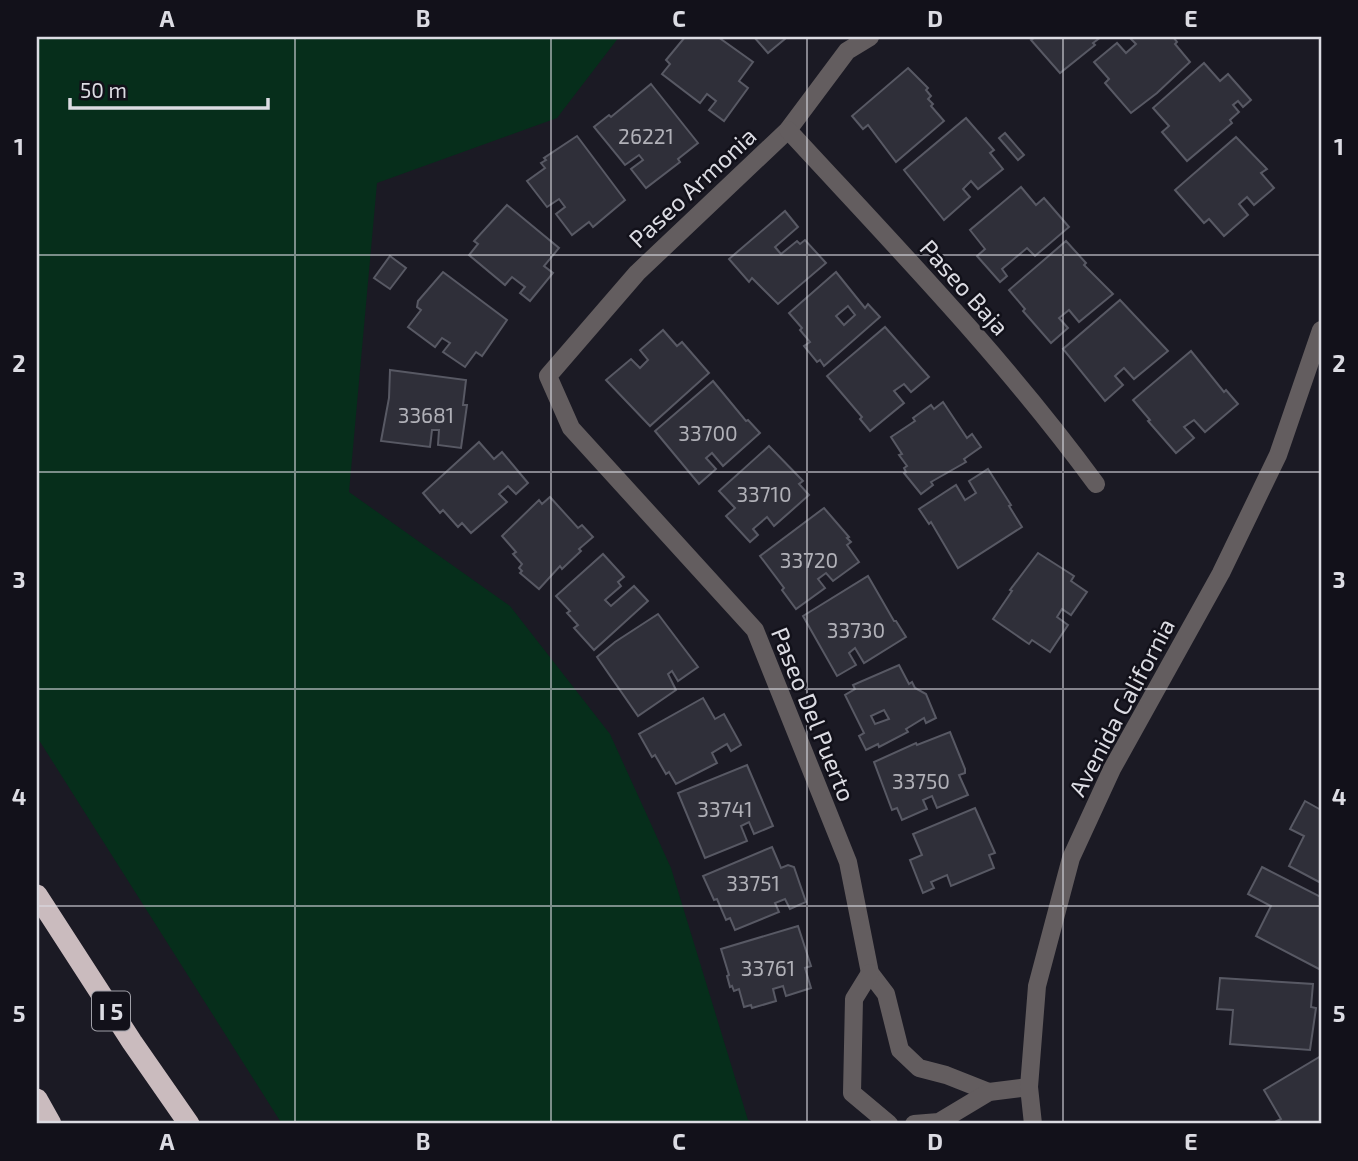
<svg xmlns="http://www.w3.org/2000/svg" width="1358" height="1161" font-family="'Exo 2',sans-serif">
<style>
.green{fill:#062e1b}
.building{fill:#2f2f39;stroke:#585964;stroke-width:2;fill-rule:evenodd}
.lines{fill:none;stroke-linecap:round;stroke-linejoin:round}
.minor{stroke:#635d5f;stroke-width:18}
.tertiary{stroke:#635d5f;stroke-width:18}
.motorway{stroke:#cabbbe;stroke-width:21}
.grid{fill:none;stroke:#dcdce3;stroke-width:2;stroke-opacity:0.55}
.labels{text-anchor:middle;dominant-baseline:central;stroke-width:5;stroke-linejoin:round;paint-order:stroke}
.number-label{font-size:21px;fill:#b1b1b8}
.shield{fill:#12111a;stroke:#9f9fa7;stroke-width:2}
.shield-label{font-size:23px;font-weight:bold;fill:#dcdce3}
.street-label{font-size:24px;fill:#dcdce3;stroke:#12111a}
.neatline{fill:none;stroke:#dcdce3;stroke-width:2.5}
.grid-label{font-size:23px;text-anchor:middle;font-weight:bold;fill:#dcdce3}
</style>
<rect width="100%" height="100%" fill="#1b1a24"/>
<polygon class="green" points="37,37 619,37 557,118 377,183 349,492 510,606 610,734 671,868 748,1120 764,1124 282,1124 37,737"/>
<g class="building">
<polygon points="685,37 718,37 753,62 739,81 748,88 724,121 709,110 716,101 707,94 700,103 662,74 670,64 666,60"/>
<polygon points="754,37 786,37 786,38 768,53"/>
<polygon points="1036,37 1101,37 1093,43 1095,45 1060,73 1031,40"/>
<polygon points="1129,37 1173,37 1177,42 1175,44 1190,62 1157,93 1131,113 1105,83 1109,79 1094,62 1117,43 1126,53 1136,44"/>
<polygon points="1204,63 1220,81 1228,74 1251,100 1243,107 1238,101 1233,105 1239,112 1230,120 1232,123 1187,161 1162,132 1169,126 1153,108"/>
<polygon points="908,68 928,88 926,90 931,96 928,99 933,104 931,106 944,121 896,162 868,125 863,129 852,116"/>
<polygon points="651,84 698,143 678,159 680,162 646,188 631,169 643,160 639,155 625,165 594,127 609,115 611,117"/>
<polygon points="966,118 994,150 990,153 1003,169 978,189 971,181 963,189 970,197 944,220 904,170"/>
<polygon points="1005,133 1024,155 1018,160 999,138"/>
<polygon points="577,136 625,200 593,227 589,222 572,235 556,214 565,207 559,199 547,207 527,181 545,168 541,163 546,160 544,158"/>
<polygon points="1236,137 1267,169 1261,173 1274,188 1254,205 1247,197 1239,204 1248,215 1224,236 1209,219 1204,223 1175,190"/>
<polygon points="1021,187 1036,205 1044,198 1069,227 1035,256 1027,248 1002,269 1007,276 1000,282 977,256 985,249 970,230"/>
<polygon points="507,205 559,248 544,266 553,273 530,301 520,293 525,287 512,277 505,285 469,255 478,244 474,241"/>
<polygon points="785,211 798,227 775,247 781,254 797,241 800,244 805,240 826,263 778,304 752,278 749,282 729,259"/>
<polygon points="1066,241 1086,263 1084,265 1113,294 1079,322 1069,310 1059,318 1068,328 1051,343 1023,311 1025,309 1009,290"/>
<polygon points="390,256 406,268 390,289 374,278"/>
<polygon points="443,272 507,320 482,356 476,352 465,367 443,352 450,343 442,338 435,347 408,327 421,310 417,307 418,301"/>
<path d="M836,272L865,308L868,304L880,317L824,366L820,360L817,362L804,346L810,342L800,330L802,328L789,313ZM848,306L855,315L844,325L836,316Z"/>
<polygon points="1120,300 1168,351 1134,379 1124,368 1115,376 1123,385 1105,401 1063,349"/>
<polygon points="885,327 929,377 911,392 904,384 894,391 904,403 870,431 860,419 862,417 827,376"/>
<polygon points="663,330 677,346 682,342 709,373 650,426 606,380 631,359 640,368 648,360 640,350"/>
<polygon points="1191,351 1224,392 1226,390 1238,404 1205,432 1194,420 1184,427 1194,438 1176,453 1148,421 1150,420 1133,400"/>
<polygon points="390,370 466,380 463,405 467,405 461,448 438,445 439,430 432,430 430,447 381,441 389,398"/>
<polygon points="713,381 746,421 748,420 760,433 723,466 712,453 706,458 716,469 699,484 655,431"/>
<polygon points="943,402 967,438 972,434 981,447 964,459 966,462 931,482 933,485 921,494 904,473 906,472 904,468 907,466 899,455 902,454 891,437 915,421 913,418 931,405 934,409"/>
<polygon points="479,442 494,459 502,452 528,483 516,494 508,486 499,494 507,502 471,533 462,523 458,527 443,510 440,513 423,493"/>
<polygon points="769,446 803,481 799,484 809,495 774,526 767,517 753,529 758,535 750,542 726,516 735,508 719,491"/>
<polygon points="988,469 1011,505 1009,506 1022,527 958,568 931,522 929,524 919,509 956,485 965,500 976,493 969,481"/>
<polygon points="550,497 578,528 582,525 593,537 579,549 581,551 562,569 560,566 539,589 520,573 522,571 519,568 522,564 513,554 516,552 502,536 539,500 542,504"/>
<polygon points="824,508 849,537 847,538 851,542 847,545 859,562 833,581 826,573 818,579 825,588 796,609 782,590 784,588 760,556"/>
<polygon points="1038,553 1074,576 1071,581 1087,592 1071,615 1062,609 1057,617 1068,625 1050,652 1032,640 1029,644 993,619 1012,591 1010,590"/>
<polygon points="603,554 624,577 618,582 621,586 605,600 611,606 634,586 648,601 594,650 574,628 578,625 567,613 570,611 556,596"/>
<polygon points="868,576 894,621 896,621 906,637 864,663 855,648 849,653 856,665 837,676 803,616"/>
<polygon points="658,614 698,667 678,681 672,671 668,674 676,690 638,716 597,657 615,642"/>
<path d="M899,665L909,684L912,682L915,688L926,694L936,718L926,723L924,718L906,729L908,732L879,747L878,744L866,750L859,736L864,733L845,695L855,689L853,685ZM884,710L889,719L875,724L871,716Z"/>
<polygon points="703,698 715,719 724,714 741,745 731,751 727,744 712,753 717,763 676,784 669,772 666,774 655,755 652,757 639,734"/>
<polygon points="950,732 965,769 965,773 959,775 968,795 937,808 932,796 923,800 927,809 902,820 897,808 892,810 874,762 916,743 917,745"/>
<polygon points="747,765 773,826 754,834 749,822 741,826 747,841 705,858 678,793"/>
<polygon points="1305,801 1321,810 1321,883 1289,866 1304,836 1290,829"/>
<polygon points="975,808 995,853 989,855 994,868 951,886 947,875 931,882 934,888 923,893 910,860 922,855 913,834"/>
<polygon points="772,847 781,868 788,865 794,867 806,902 790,909 785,899 775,903 779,912 735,930 730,918 726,920 717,899 714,900 703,876"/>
<polygon points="1262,867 1321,897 1321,970 1256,936 1271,906 1248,894"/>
<polygon points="798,926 811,966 805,968 811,988 786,996 783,986 773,989 776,1001 752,1008 751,1005 744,1007 739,989 734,991 732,986 730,987 727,976 729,975 721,949"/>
<polygon points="1220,978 1313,984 1311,1007 1316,1008 1310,1050 1230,1044 1233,1010 1217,1009"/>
<polygon points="1321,1056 1321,1124 1271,1124 1281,1119 1264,1090"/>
</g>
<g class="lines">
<g class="minor">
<polyline points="870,37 847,51 788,130 637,273 548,376 571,428 755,630 848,862 870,973 886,994 900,1050 919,1068 946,1075 989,1092"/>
<path d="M788,130C894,245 1004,358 1096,484"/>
<polyline points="870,973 854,999 852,1093 889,1124"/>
<polyline points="914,1124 939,1122 989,1092 1029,1087"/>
</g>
<polyline class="tertiary" points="1033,1124 1029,1087 1037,986 1071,858 1112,769 1221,573 1278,455 1321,330"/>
<g class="motorway">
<polyline points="37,895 132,1042 189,1124"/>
<polyline points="37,1099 51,1124"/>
</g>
</g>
<path class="grid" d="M295,37V1124M551,37V1124M807,37V1124M1063,37V1124M37,255H1321M37,472H1321M37,689H1321M37,906H1321"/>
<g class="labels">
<g class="number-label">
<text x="646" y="135">26221</text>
<text x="426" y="414">33681</text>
<text x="708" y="432">33700</text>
<text x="764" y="493">33710</text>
<text x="809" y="559">33720</text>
<text x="856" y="629">33730</text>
<text x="921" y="780">33750</text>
<text x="725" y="808">33741</text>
<text x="753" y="882">33751</text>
<text x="768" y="967">33761</text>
</g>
<rect class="shield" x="92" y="991.5" width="38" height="39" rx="5"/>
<g class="shield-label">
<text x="111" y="1011">I 5</text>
</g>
<g class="street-label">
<text transform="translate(692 187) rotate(-43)">Paseo Armonia</text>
<text transform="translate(965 287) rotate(48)">Paseo Baja</text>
<text transform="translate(1121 707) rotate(-62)">Avenida California</text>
<text transform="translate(814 714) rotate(68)">Paseo Del Puerto</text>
</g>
</g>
<rect width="1358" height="1161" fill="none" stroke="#12111a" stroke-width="77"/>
<path d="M70 98v10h198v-10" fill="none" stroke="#dcdce3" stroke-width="3.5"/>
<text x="80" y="98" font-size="21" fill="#dcdce3" stroke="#12111a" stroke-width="5" paint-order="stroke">50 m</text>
<rect x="38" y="38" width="1282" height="1084" class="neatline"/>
<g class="grid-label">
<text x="167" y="27">A</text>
<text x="423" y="27">B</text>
<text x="679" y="27">C</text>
<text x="935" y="27">D</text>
<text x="1191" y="27">E</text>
<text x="19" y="155">1</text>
<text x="1339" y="155">1</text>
<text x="19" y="372">2</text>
<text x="1339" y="372">2</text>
<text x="19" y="588">3</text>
<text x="1339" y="588">3</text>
<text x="19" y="805">4</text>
<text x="1339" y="805">4</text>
<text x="19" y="1022">5</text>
<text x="1339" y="1022">5</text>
<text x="167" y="1150">A</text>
<text x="423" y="1150">B</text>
<text x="679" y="1150">C</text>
<text x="935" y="1150">D</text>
<text x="1191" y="1150">E</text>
</g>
</svg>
